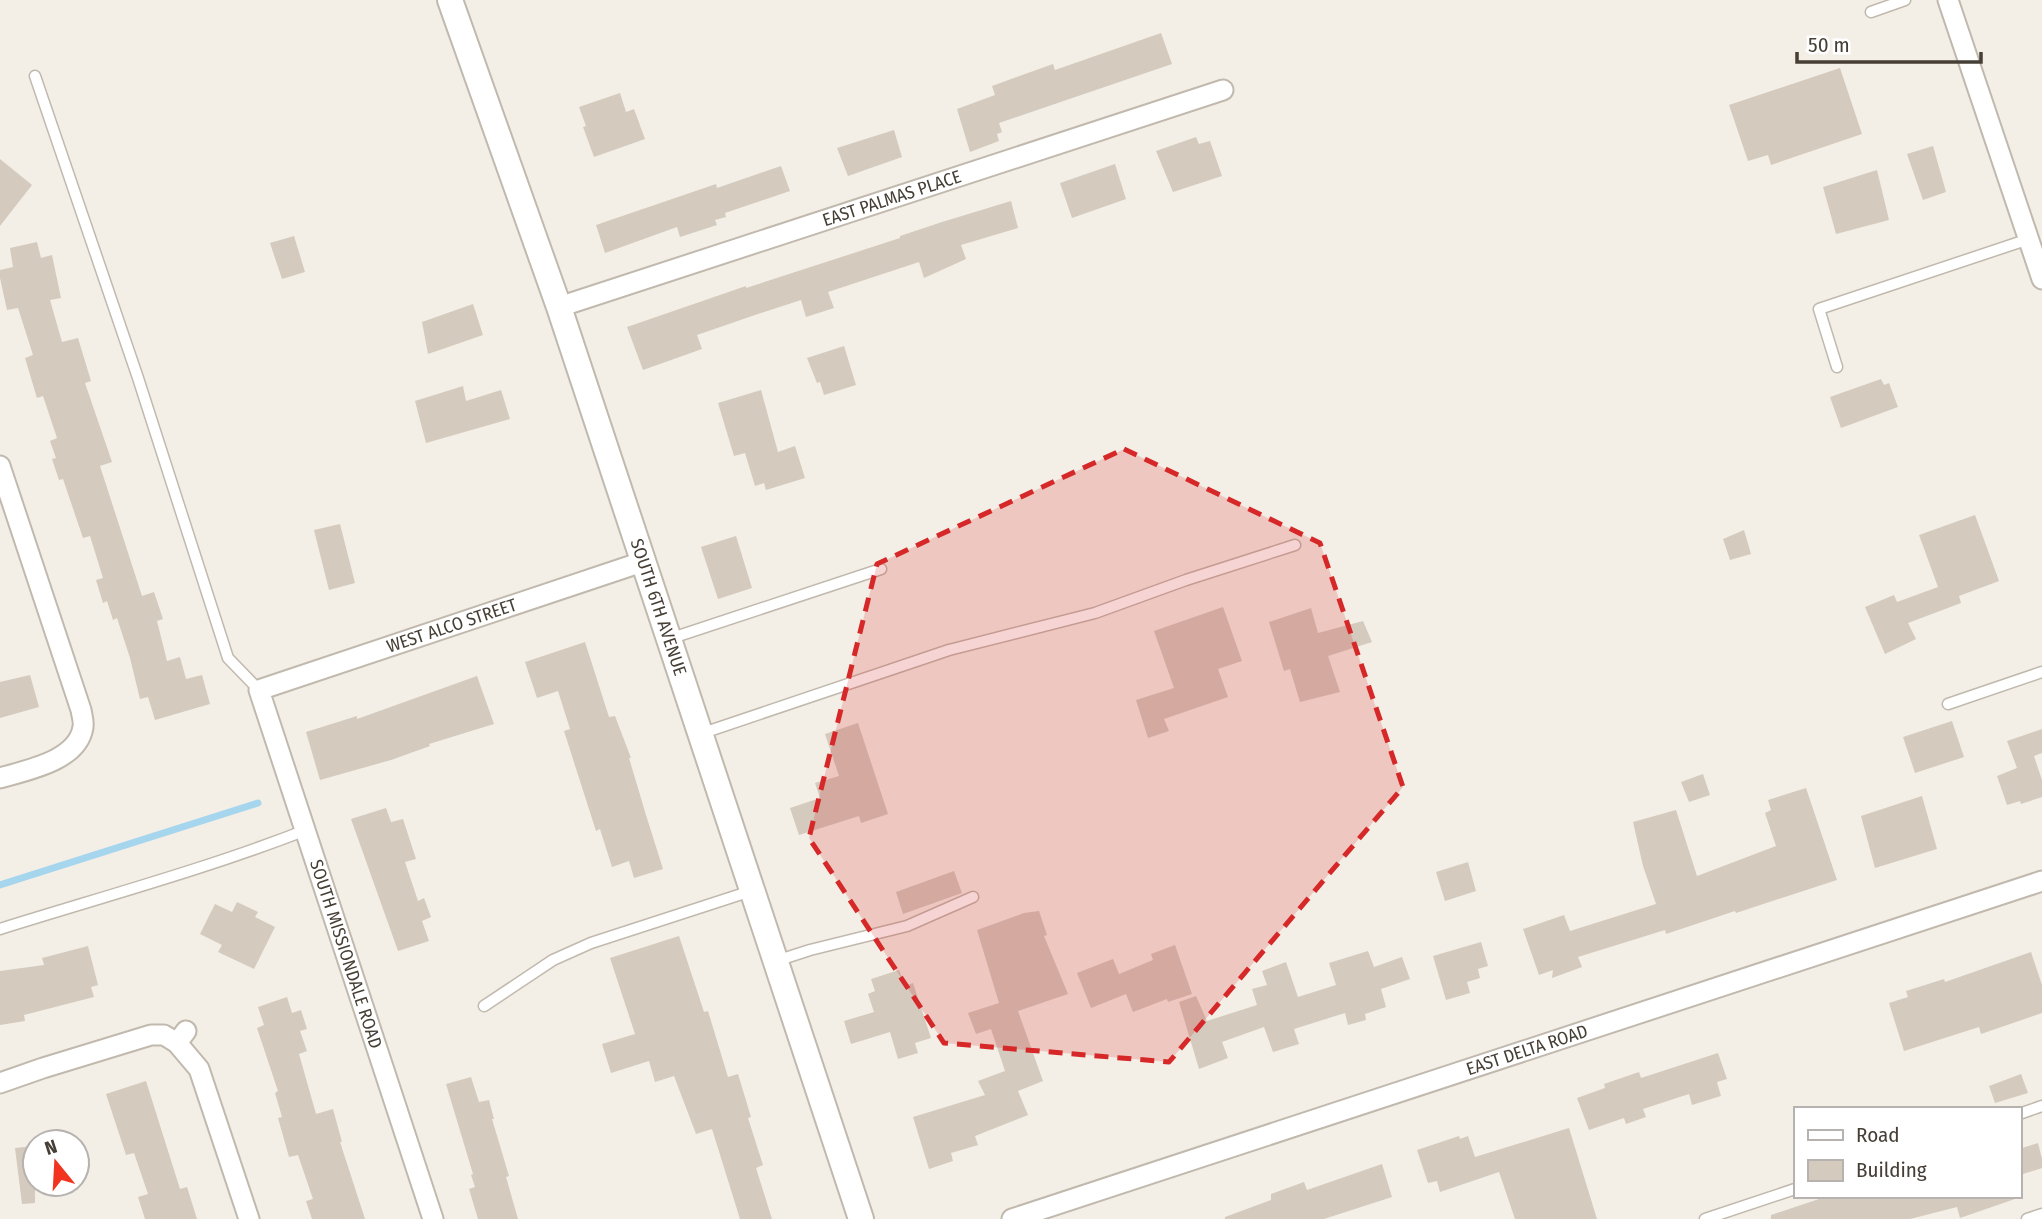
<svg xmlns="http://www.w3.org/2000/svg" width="2042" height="1219" font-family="'Fira Sans Condensed',sans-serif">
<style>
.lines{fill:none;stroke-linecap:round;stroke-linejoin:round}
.stream{stroke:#a6d5ee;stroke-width:7}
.building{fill:#d4cabd}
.service-casing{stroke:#c1b9ad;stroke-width:13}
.minor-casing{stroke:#c1b9ad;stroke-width:23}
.tertiary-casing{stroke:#c1b9ad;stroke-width:28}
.service{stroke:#fff;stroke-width:10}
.minor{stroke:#fff;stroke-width:19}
.tertiary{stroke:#fff;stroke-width:24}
.marked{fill:#d62828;fill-opacity:0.2;stroke:#d62828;stroke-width:5;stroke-dasharray:14 9;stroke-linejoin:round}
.labels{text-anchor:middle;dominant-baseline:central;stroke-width:5;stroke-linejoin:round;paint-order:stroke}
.street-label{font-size:18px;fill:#463f36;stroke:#fff}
</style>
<rect width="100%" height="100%" fill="#f3efe7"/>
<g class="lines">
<polyline class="stream" points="0,885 258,803"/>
</g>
<g class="building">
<polygon points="1161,33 1172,64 999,123 1002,132 997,134 999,141 970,152 957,109 995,95 992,86 1053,64 1055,70"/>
<polygon points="1840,68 1862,134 1771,165 1768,155 1748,161 1729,105"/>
<polygon points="620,93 626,112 634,109 645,139 594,157 583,127 586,126 579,107"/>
<polygon points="894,130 902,157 848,176 837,148"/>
<polygon points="1196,137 1199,144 1210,141 1222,176 1173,192 1156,151"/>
<polygon points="1933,146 1946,192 1923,200 1907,154"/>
<polygon points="0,159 32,185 0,226"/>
<polygon points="1115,164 1126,199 1072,218 1060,183"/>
<polygon points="781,166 790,191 725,213 726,217 715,220 717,225 680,237 677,227 605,253 596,225 716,184 717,188"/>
<polygon points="1877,170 1889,220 1836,234 1823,187"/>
<polygon points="1011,201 1018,228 961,245 966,259 924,278 919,262 828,292 834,308 806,317 801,300 755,315 697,335 702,349 643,370 627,327 746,286 746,288 900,238 900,236 942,222"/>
<polygon points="294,236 305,272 282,279 270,243"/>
<polygon points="37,242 41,258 52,255 61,298 50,300 62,342 78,338 91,381 85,383 112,462 100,466 142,596 154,592 163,619 157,621 167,661 180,657 186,679 202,675 210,704 155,720 148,697 140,699 130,658 117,618 113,620 107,601 103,603 96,580 103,578 90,536 83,538 63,479 59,480 52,459 56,458 50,441 57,438 43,396 37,398 25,358 33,355 18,308 7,310 0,278 0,270 13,267 10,248"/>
<polygon points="473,304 483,335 428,354 422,322"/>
<polygon points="844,346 856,385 824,395 820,382 817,383 807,358"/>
<polygon points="1881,379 1884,385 1889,383 1898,407 1841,428 1830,397"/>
<polygon points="463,386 466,401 501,390 510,419 426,443 415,401"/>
<polygon points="761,390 778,452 795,446 805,478 766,490 764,483 755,486 745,453 734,456 718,403"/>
<polygon points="1975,515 1999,581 1959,596 1961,603 1908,623 1916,639 1885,654 1865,607 1894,595 1897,602 1938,587 1919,535"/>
<polygon points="340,524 355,583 329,590 314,530"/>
<polygon points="1744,530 1751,554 1730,560 1723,539"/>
<polygon points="736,536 752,588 718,599 701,547"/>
<polygon points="1223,607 1242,661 1218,669 1228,697 1164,719 1169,731 1148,738 1136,700 1174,688 1154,631"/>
<polygon points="1311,608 1318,633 1363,621 1372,642 1328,656 1340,692 1300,702 1290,669 1284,671 1269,622"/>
<polygon points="585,642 609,717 615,716 631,758 629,758 646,815 663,869 634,878 629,861 612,867 600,829 596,831 564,731 570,729 558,691 537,698 525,662"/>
<polygon points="30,675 39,707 0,718 0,682"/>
<polygon points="477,676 494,724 429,744 430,746 391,760 320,780 306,732 357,716 357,719"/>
<polygon points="1952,721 1964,757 1915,773 1903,737"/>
<polygon points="858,723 888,814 861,823 859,816 799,835 790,808 820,798 815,783 839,776 825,734"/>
<polygon points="2042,729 2042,753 2034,756 2042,780 2042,797 2021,804 2020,801 2007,805 1997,776 2017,768 2007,741"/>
<polygon points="1703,774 1710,795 1689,802 1681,782"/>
<polygon points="1806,788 1837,880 1736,913 1735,911 1666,934 1665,930 1578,957 1582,967 1552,978 1553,970 1539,975 1523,929 1564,915 1570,931 1656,904 1643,866 1633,822 1676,810 1697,876 1776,846 1765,813 1771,810 1768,800"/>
<polygon points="1922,796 1937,849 1875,868 1861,816"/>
<polygon points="386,808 391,822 403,819 416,859 405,862 418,901 424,898 431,917 422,921 429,941 398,951 351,819"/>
<polygon points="1468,862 1476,891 1445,901 1436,872"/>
<polygon points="954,871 962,893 903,914 896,892"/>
<polygon points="237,902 258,912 255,917 275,927 254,969 218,952 222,945 200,934 215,904 232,912"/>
<polygon points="1039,911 1047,935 1044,936 1068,994 1018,1011 1043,1081 1018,1091 1028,1115 975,1136 978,1145 951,1153 953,1161 929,1169 913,1117 985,1095 978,1081 1005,1071 991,1029 976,1034 968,1013 999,1003 977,930 1024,913"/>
<polygon points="679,936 704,1012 708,1011 728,1077 738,1074 751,1117 748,1118 763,1165 756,1168 772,1219 740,1219 712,1129 696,1134 674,1076 655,1082 649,1061 611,1073 602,1044 635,1034 610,958"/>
<polygon points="1481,942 1488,966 1478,969 1480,978 1467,982 1470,993 1446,1000 1433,956"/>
<polygon points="1175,945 1192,994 1168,1002 1167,999 1133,1012 1126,994 1091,1008 1077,973 1113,959 1119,974 1153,960 1151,954"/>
<polygon points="88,946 98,985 91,987 94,997 24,1015 25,1021 0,1025 0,971 44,965 42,958"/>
<polygon points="1368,951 1374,967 1402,957 1410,979 1381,989 1386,1007 1365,1014 1366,1020 1348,1025 1345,1013 1294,1029 1299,1044 1273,1052 1264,1027 1222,1042 1228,1058 1199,1069 1179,1002 1196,996 1207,1021 1257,1005 1252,989 1267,985 1262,971 1286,962 1298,997 1336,985 1329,963"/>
<polygon points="2031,952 2042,985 2042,1013 1981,1034 1979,1027 1904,1051 1889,1003 1908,997 1906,991 1944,979 1945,982"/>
<polygon points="899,970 905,986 913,983 931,1038 915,1043 918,1053 898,1059 890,1032 851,1044 844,1021 874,1012 868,994 875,991 871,979"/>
<polygon points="287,997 292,1013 301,1010 307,1029 300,1031 307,1051 299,1054 316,1114 333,1109 342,1142 340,1142 365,1219 312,1219 306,1201 313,1199 298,1155 289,1157 278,1118 282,1117 275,1093 278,1091 257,1028 264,1025 258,1007"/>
<polygon points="1718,1053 1727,1079 1717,1082 1721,1096 1692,1105 1689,1094 1643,1109 1646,1117 1626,1124 1624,1118 1589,1130 1577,1098 1605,1088 1604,1084 1639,1072 1641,1078"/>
<polygon points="2021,1074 2028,1093 1995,1103 1989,1086"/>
<polygon points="471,1077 479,1102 489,1100 494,1119 492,1119 509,1176 506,1177 518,1219 478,1219 469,1189 475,1187 471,1175 473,1174 446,1084"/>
<polygon points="146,1081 180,1189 187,1187 197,1219 145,1219 138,1197 148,1194 134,1153 126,1155 106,1094"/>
<polygon points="1569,1128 1597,1219 1515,1219 1499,1172 1440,1192 1437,1181 1428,1183 1417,1150 1459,1136 1460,1139 1468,1136 1475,1157"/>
<polygon points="2038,1143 2042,1159 2042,1168 2023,1174 2019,1161 2019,1149"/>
<polygon points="35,1146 35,1203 22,1204 15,1148"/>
<polygon points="1382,1164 1392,1197 1324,1219 1225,1219 1225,1217 1271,1200 1271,1194 1304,1182 1307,1190"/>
<polygon points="1828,1196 2014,1196 2015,1199 1960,1218 1957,1207 1910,1219 1771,1219 1771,1215"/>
</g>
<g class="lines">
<defs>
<g id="service">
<polyline points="1871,12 1905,0"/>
<polyline points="35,76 138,378 228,658 259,690"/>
<polyline points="1837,367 1819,309 2029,239"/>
<polyline points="669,639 881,569"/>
<polyline points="1948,704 2042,672"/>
<polyline points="700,734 949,650 1095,613 1186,580 1295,545"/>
<path d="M0,929C102,897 206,869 306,830"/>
<polyline points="776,961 810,950 907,926 973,897"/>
<polyline points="484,1006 553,960 591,943 751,891"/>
<polyline points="2019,1114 2042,1106"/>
<polyline points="1705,1219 1795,1189"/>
<polyline points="2027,1219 2042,1214"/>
</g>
<g id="minor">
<polyline points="1948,0 2042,279"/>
<path id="s1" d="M559,307L1223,90"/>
<path d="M0,466L81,710C82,716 84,722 83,727C78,761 27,770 0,778"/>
<polyline points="177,1043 199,1069 249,1219"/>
<polyline points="0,1083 43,1068 151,1035 164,1035 177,1043 186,1031"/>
<path id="s2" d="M433,1219L259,690L642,562"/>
<path id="s3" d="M1012,1219L2042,881"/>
</g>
<g id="tertiary">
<path id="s4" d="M450,0L559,307L861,1219"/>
</g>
</defs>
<use href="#service" class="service-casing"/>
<use href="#minor" class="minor-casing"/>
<use href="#tertiary" class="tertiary-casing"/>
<use href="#service" class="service"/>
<use href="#minor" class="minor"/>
<use href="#tertiary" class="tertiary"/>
</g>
<path class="marked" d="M1124,449L1320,543L1403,787L1169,1062L944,1043L809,838L877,564Z"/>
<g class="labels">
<g class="street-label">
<text stroke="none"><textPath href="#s1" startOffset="350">EAST PALMAS PLACE</textPath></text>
<text stroke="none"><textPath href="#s4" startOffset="642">SOUTH 6TH AVENUE</textPath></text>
<text stroke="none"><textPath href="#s2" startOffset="760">WEST ALCO STREET</textPath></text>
<text transform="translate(346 954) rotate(72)">SOUTH MISSIONDALE ROAD</text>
<text stroke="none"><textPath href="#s3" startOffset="542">EAST DELTA ROAD</textPath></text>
</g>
</g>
<rect x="1794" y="1107" width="228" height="91" fill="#ffffff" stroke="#b5b2af" stroke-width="2"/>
<rect x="1808" y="1130" width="35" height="10" fill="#ffffff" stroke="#b5b2af" stroke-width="2"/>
<text x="1856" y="1142" font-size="21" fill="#463f36">Road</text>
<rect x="1808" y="1160" width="35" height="21" fill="#d4cabd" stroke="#b5b2af" stroke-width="2"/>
<text x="1856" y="1177" font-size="21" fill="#463f36">Building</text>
<g transform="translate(56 1163) rotate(342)"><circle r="33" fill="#ffffff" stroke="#b5b2af" stroke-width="2"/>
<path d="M0-5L12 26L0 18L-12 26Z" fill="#f2331f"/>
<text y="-10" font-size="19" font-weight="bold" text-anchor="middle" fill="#463f36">N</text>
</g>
<path d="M1797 52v10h184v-10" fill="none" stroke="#463f36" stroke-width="3.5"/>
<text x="1808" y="52" font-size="21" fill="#463f36" stroke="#ffffff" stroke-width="5" paint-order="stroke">50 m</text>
</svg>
